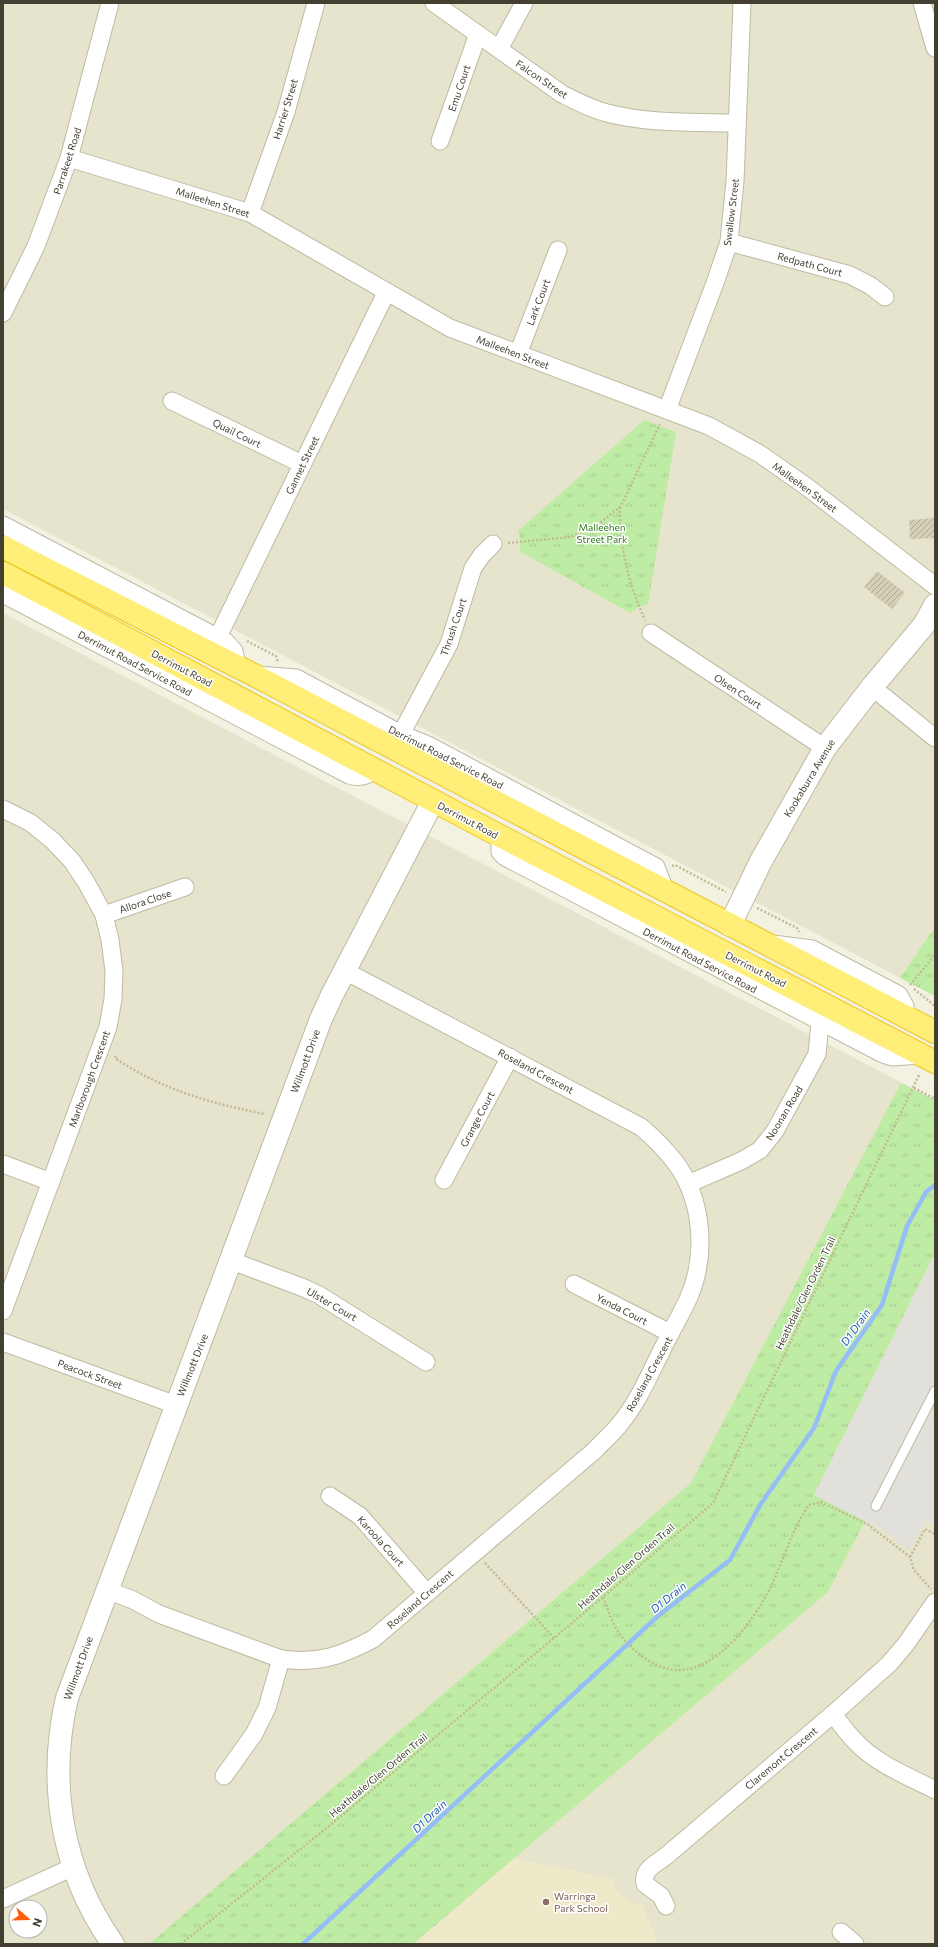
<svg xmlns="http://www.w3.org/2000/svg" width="938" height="1947" font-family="Commissioner,sans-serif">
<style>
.residential{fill:#e7e4ce;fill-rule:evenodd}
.education{fill:#eeeac9}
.grass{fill:url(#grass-tufts)}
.parking{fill:#e2e0db}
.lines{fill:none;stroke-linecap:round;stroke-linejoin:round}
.stream{stroke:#95bdf7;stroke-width:4.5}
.building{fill:url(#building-hatch)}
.service-casing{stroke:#bebaa3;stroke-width:11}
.minor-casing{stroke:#bebaa3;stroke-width:19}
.tertiary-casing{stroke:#bebaa3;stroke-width:24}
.trunk-casing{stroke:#edc820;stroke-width:24}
.path{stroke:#c2ba93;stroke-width:2.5;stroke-dasharray:2 2;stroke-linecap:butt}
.service{stroke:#fff;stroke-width:9}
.minor{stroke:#fff;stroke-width:17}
.tertiary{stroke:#fff;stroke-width:22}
.trunk{stroke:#fe7;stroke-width:22}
.education-dot{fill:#8d6e63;stroke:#fff;stroke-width:1.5}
.labels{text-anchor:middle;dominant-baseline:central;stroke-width:3;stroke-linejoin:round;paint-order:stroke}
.street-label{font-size:10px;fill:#444031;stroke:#fff}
.park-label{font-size:10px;fill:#317b20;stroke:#fff}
.education-label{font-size:10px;fill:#785e54;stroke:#fff;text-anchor:start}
.water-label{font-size:11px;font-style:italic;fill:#215dba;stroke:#fff}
</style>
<defs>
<pattern id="grass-tufts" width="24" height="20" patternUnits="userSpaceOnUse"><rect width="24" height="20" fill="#bfeca5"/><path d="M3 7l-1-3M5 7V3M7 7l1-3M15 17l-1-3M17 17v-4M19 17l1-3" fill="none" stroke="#a5cb8e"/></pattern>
<pattern id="building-hatch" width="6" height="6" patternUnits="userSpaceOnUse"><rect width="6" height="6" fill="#d4cfb5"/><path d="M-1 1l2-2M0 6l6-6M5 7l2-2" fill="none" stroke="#aea994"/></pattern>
</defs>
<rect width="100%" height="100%" fill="#f3f1e1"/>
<g class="residential">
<polygon points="3,3 935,3 935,996 3,509"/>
<path d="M3,613L935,1100V1944H3ZM16,1907H40V1931H16Z"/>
</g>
<polygon class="education" points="514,1858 613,1879 616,1890 621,1896 633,1903 642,1904 658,1944 413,1944"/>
<g class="grass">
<polygon points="644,420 676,432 648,604 641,606 630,613 519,551 521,543 518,531"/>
<polygon points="935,927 935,996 900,978"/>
<polygon points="901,1083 935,1100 935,1253 814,1495 865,1521 828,1592 413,1944 149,1944 691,1483"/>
</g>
<polygon class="parking" points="935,1253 935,1526 925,1520 909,1550 882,1529 814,1495"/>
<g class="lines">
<polyline class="stream" points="303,1944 658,1616 730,1560 760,1505 814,1428 836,1371 882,1305 907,1226 926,1192 935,1185"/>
</g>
<g class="building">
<polygon points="935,518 935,538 910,539 909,520"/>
<polygon points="877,571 905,593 892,609 864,587"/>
</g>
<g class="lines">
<defs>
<polyline id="service" points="876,1506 935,1391"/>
<g id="minor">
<path d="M434,3L562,94C576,101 591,109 607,113C649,124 693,122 737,123"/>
<polyline points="922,3 935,48"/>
<polyline points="499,49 524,3"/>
<polyline points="440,141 478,34"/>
<polyline points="69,158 250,213 450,328 709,426 760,454 807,487 935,586"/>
<polyline points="250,213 286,112 316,3"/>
<polyline points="729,242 850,275 871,286 885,297"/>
<polyline points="3,313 36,246 69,158 110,3"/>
<polyline points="518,354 558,250"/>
<polyline points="172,401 302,464"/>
<polyline points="667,410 715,283 729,242 735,181 742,3"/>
<polyline points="3,525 226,642 234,651 237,667"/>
<path d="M3,594L349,775C359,778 365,777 374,770"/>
<polyline points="651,633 825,748"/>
<polyline points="218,637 386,293"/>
<polyline points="258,675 296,678 401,734 428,745 656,867 665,890"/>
<polyline points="872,687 935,738"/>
<polyline points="401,734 449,644 473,568 482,555 493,544"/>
<polyline points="3,809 31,823 53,841 72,861 86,882 104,915 110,940 114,971 113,999 108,1027 3,1311"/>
<polyline points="500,836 500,852 505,857 883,1054 892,1057 921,1055"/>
<polyline points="104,915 185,887"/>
<polyline points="773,944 812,949 899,995 905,1006 904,1016"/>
<polyline points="3,1164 51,1182"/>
<polyline points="444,1180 510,1057"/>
<polyline points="688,1184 741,1161 760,1150 775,1131 817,1054 820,1023"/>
<polyline points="232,1261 304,1288 319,1295 426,1362"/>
<polyline points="574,1284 670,1333"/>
<polyline points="3,1342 176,1405"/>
<polyline points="330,1496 360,1516 426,1592"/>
<path d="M107,1590L133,1600L159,1614L281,1659C318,1664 341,1656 373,1639L594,1451C602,1442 612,1434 619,1425C638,1403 650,1373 663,1348C671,1331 681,1315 689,1297C707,1255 703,1199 675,1162C665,1149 654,1138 641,1127L345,971"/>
<path d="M833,1714C840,1723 847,1733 855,1741C876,1764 908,1776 935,1790"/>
<polyline points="224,1776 254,1734 267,1708 281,1659"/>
<polyline points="3,1899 73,1867"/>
<path d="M666,1906L661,1896L645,1884C642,1869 656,1864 666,1856L833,1714L889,1664L906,1644L935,1602"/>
<polyline points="841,1932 855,1944"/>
</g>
<g id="tertiary">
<polyline points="730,925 761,861 825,748 872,687 924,625 935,605"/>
<path d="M113,1944C62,1872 47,1784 67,1698L321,1019L332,995L433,801"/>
</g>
<g id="trunk">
<polyline points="3,547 252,674 935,1032"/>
<polyline points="3,573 500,836 935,1062"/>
</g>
</defs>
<use href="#service" class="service-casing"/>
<use href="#minor" class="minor-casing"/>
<use href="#tertiary" class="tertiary-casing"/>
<use href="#trunk" class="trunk-casing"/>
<g class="path">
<path d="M620,507C619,545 629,586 645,620"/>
<polyline points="508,543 571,537 601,522 621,506 660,424"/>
<polyline points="247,641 276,656 278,662"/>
<polyline points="672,866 675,865 726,892"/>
<polyline points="757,908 797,928 799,932"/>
<polyline points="910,985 935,955"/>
<polyline points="914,989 935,1006"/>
<path d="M116,1056L115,1058C162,1090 210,1103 265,1114"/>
<polyline points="914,1088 935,1099"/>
<polyline points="910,1557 925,1529 935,1534"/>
<polyline points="485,1563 554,1638"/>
<path d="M603,1597C608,1609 612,1623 619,1633C628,1646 638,1654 651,1662C698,1690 741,1638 763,1601C781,1572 788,1535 809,1505L821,1502L867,1524L910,1557L914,1570L931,1589"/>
<polyline points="181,1944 323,1831 603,1597 713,1503 920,1073"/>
</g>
<use href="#service" class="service"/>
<use href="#minor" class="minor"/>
<use href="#tertiary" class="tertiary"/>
<use href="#trunk" class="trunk"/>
</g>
<circle class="education-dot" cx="546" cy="1902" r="4"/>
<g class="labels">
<g class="street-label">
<text transform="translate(542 79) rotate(34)">Falcon Street</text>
<text transform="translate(459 88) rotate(-71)">Emu Court</text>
<text transform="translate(285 109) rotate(-73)">Harrier Street</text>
<text transform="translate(67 161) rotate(-72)">Parrakeet Road</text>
<text transform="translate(213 202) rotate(18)">Malleehen Street</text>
<text transform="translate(731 212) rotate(-83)">Swallow Street</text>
<text transform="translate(810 264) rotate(15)">Redpath Court</text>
<text transform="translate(538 302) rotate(-69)">Lark Court</text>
<text transform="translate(513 352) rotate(21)">Malleehen Street</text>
<text transform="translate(237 433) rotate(26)">Quail Court</text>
<text transform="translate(302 465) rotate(-64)">Gannet Street</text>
<text transform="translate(805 487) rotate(36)">Malleehen Street</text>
<text transform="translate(453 627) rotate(-71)">Thrush Court</text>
<text transform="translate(135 663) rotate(28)">Derrimut Road Service Road</text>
<text transform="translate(182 668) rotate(28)">Derrimut Road</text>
<text transform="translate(738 691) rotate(33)">Olsen Court</text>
<text transform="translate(446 757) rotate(27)">Derrimut Road Service Road</text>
<text transform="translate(809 778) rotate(-59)">Kookaburra Avenue</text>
<text transform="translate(468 820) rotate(28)">Derrimut Road</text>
<text transform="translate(145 901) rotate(-19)">Allora Close</text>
<text transform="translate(700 960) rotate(28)">Derrimut Road Service Road</text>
<text transform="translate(756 969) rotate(27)">Derrimut Road</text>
<text transform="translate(305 1061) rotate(-70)">Willmott Drive</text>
<text transform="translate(536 1071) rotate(28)">Roseland Crescent</text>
<text transform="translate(89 1079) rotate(-70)">Marlborough Crescent</text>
<text transform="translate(784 1113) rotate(-59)">Noonan Road</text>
<text transform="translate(477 1119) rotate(-62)">Grange Court</text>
<text transform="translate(805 1293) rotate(-64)">Heathdale/Glen Orden Trail</text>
<text transform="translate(332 1304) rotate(30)">Ulster Court</text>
<text transform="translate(622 1309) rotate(27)">Yenda Court</text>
<text transform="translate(192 1365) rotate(-68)">Willmott Drive</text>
<text transform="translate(90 1374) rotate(20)">Peacock Street</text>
<text transform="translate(649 1374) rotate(-61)">Roseland Crescent</text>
<text transform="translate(381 1541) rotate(48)">Karoola Court</text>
<text transform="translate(626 1566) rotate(-41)">Heathdale/Glen Orden Trail</text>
<text transform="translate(420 1599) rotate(-41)">Roseland Crescent</text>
<text transform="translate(78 1668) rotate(-70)">Willmott Drive</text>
<text transform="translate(781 1758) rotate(-40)">Claremont Crescent</text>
<text transform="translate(378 1775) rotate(-40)">Heathdale/Glen Orden Trail</text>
</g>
<g class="park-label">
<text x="602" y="527">Malleehen<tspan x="602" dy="12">Street Park</tspan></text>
</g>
<g class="education-label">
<text x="554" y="1896">Warringa<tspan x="554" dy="12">Park School</tspan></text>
</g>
<g class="water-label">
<text transform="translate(855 1327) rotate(-55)">D1 Drain</text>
<text transform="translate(668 1597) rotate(-39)">D1 Drain</text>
<text transform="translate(429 1816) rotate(-43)">D1 Drain</text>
</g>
</g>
<rect width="938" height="1947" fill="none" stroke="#444031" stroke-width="8"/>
<g transform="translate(28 1919) rotate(110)"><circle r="19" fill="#ffffff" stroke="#b4b3ad"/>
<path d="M0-3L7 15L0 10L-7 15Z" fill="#ff5e0c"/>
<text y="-6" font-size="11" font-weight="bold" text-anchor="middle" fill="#444031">N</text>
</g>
</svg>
